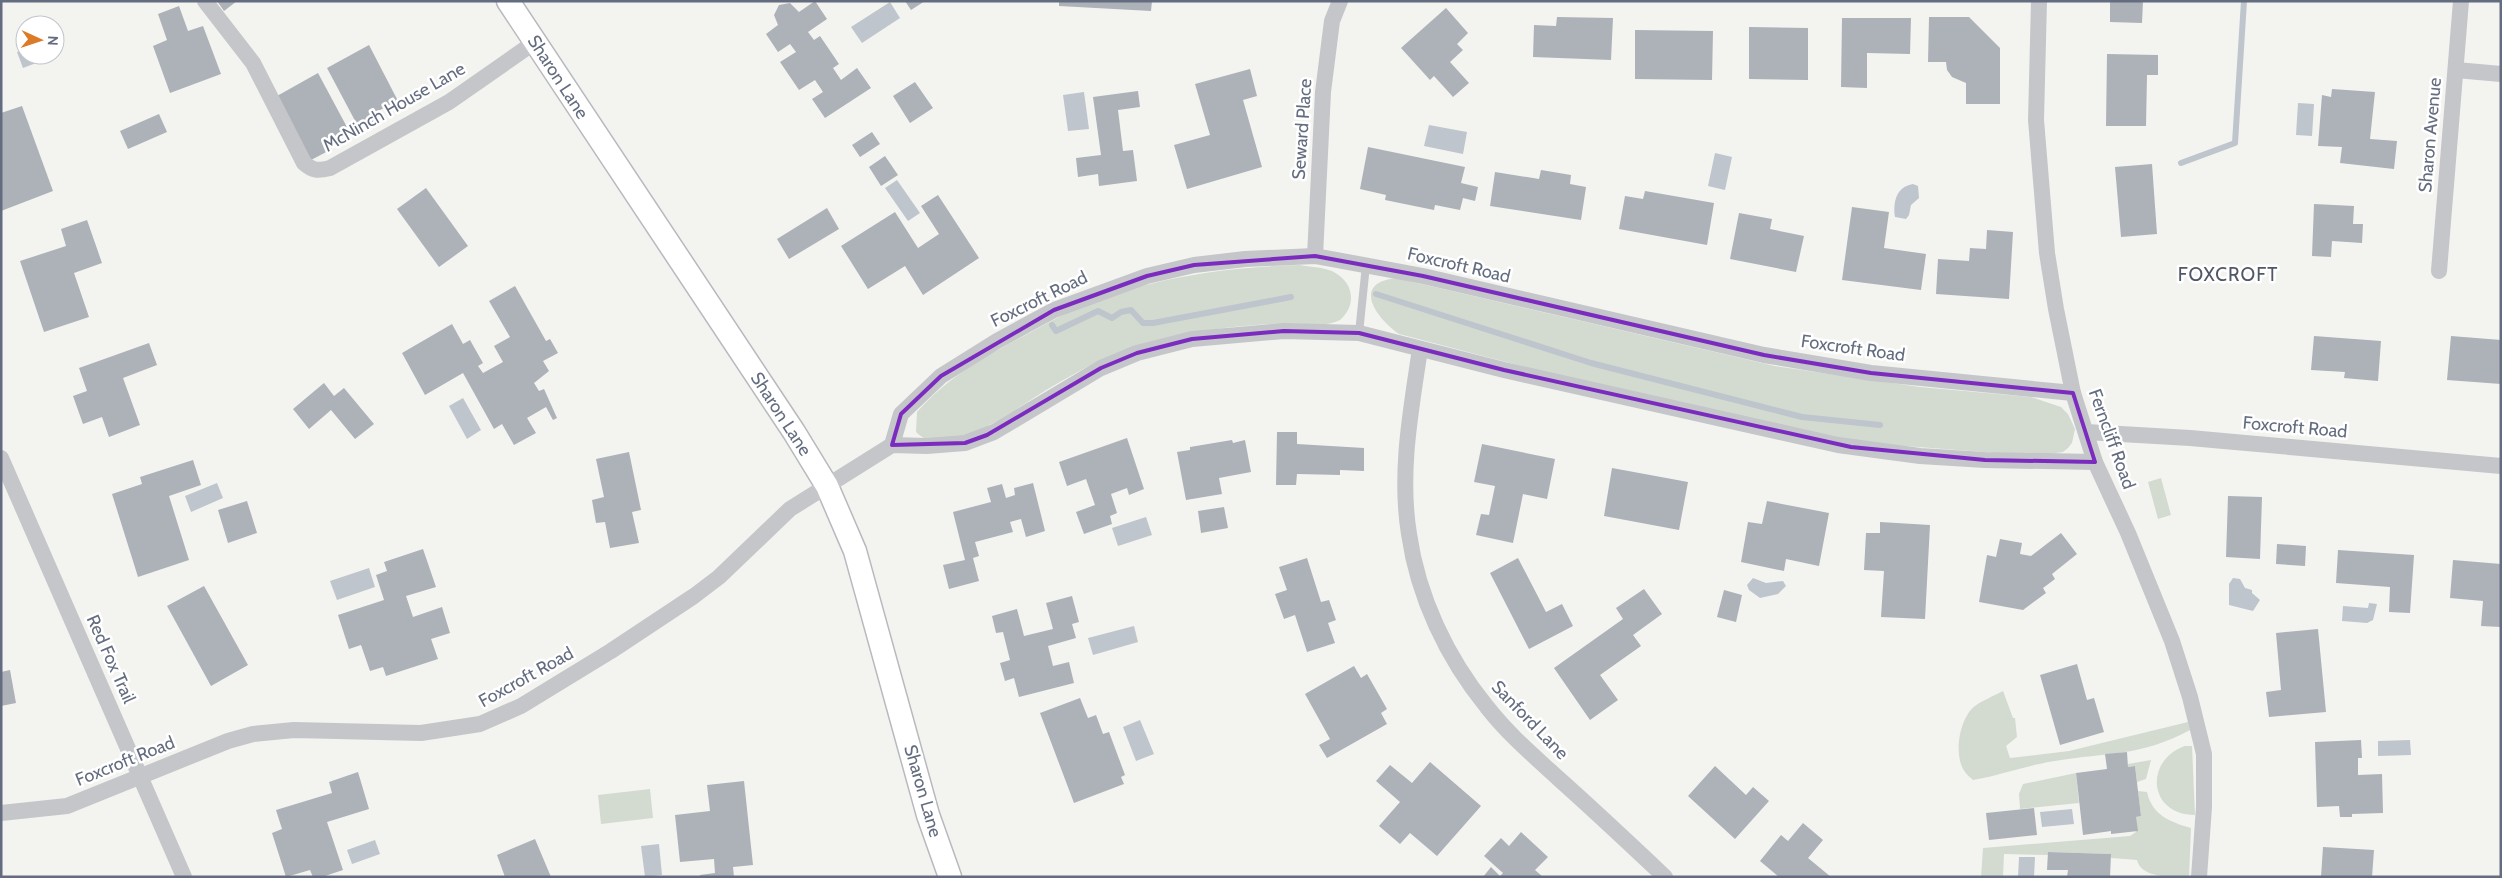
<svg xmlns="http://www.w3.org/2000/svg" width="2502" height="878" font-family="Cabin,sans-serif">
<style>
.green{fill:#d3dbd1}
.water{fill:#bec5cc}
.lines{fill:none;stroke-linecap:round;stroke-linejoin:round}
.stream{stroke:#bec5cc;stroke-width:6}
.building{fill:#adb1b8}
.secondary-casing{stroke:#b6b9be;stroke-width:25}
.lane{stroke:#c4c6ca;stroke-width:8}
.street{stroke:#c4c6ca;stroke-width:16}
.secondary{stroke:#fff;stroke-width:22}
.marked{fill:none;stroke:#7b2cbf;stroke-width:4;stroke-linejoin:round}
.labels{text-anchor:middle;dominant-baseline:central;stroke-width:5;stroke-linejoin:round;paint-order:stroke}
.street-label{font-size:18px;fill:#646d80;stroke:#fff}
.neighbourhood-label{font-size:19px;letter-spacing:1px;fill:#515865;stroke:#fff}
</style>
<rect width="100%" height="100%" fill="#f3f4f0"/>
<g class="green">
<path d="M1300,265C1310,267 1322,267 1332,271C1353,281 1358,304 1340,320C1320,330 1281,323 1257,325C1209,328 1146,338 1102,360C1084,368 1066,378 1048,389C1021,405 945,463 916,432L917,412C945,380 980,359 1018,339C1041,327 1064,313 1089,303C1157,277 1227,267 1300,265Z"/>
<path d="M1396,278L1775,366L1920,387L2031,397L2061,407L2068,414L2075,429L2072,443L2068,448L2063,452L2037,456L1878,444L1838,438L1571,379L1399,334C1376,318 1351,283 1396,278Z"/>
<polygon points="2161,478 2171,515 2158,519 2148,482"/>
<path d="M2003,691L2013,718H2015L2017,737L2006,746L2010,758L2069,751L2188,722L2190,730C2140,757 2108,752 2055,761C2028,765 2001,775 1973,780C1971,778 1967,775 1965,772C1953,756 1959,718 1975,706C1983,700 1994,696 2003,691Z"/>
<path d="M2185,746H2192L2195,815C2148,815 2144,760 2185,746Z"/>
<polygon points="2151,760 2146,779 2137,782 2135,766 2128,767 2128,764"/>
<polygon points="2076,773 2079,803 2020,809 2019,794 2023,784"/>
<polygon points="650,789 653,818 601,824 598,795"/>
<path d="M2138,791L2147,792C2152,815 2170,822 2191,828L2189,877C2170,877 2141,878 2137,860L2111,858L2110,854L2049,852L2048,855L2004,854L2003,877H1981L1983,848L2130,836L2136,832V817L2141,816Z"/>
</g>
<g class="water">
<polygon points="890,2 900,18 862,43 851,27"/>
<polygon points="25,49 25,55 51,55 52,57 23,68 17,52"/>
<polygon points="1084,92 1089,129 1068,131 1063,95"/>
<polygon points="2298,103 2314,104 2312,136 2296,135"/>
<polygon points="1429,125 1467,132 1463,154 1424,146"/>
<polygon points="1715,153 1732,157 1725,190 1708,186"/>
<polygon points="897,180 920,213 908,221 885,188"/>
<path d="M1913,184L1918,186L1919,198L1911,205L1909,215L1906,219L1895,217C1893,202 1896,187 1913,184Z"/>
<polygon points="463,398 481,430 467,439 449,406"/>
<polygon points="217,483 223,498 191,512 185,496"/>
<polygon points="1146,517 1152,535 1118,546 1112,528"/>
<polygon points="369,568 375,587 337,600 330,581"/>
<polygon points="1753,578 1766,583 1783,581 1786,586 1778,594 1760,598 1749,590 1747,585"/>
<polygon points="2233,578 2240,579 2245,588 2252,590 2252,593 2260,600 2253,611 2229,605 2229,584"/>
<polygon points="2369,603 2377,604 2373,620 2367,623 2342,621 2343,606 2368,608"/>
<polygon points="1134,626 1138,642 1093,655 1088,638"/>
<polygon points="1140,720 1154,754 1136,761 1123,727"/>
<polygon points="2410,740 2411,755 2378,756 2378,741"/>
<polygon points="2072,809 2074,824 2042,827 2040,812"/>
<polygon points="375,840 380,854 352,864 347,850"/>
<polygon points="659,844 662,875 645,877 641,846"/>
<polygon points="2019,857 2035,857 2034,877 2018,877"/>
</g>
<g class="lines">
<g class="stream">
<polyline points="2181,163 2235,143 2244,1"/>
<polyline points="1376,294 1591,363 1802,417 1880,425"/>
<polyline points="1052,325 1056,331 1098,311 1112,318 1121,312 1131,310 1143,323 1153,323 1291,297"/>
</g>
</g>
<g class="building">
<polygon points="217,1 237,1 224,11"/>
<polygon points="815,1 827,19 808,32 814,40 820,36 839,64 833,68 841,80 857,68 871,88 825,118 812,99 823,92 815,80 799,90 780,62 796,52 790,44 778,52 766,34 778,25 774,15 779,5 790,3 799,12"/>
<polygon points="905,1 925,1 911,10"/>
<polygon points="1059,1 1152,1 1151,11 1059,6"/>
<polygon points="2110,1 2143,1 2142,23 2110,22"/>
<polygon points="179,6 188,31 203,26 221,74 170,93 153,46 167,40 158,14"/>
<polygon points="1446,8 1468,33 1457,44 1463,50 1450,62 1469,83 1453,97 1434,76 1430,80 1401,48"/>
<polygon points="1557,17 1613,18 1611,60 1533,57 1534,25 1556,26"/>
<polygon points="1929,17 1969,17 2000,48 2000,104 1966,104 1966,83 1952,77 1947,70 1946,62 1928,62"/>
<polygon points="1842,18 1911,18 1910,54 1867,53 1867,88 1841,87"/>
<polygon points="1749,27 1808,28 1808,80 1749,79"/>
<polygon points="1635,30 1713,31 1712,80 1635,79"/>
<polygon points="369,45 398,101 378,111 383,120 361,132 327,68"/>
<polygon points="2107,54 2158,55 2158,75 2147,75 2146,126 2106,126"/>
<polygon points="1250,69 1257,96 1243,100 1262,167 1187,189 1174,145 1210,135 1195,84"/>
<polygon points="318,73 348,129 328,140 332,149 311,160 277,96"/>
<polygon points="915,82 933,108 910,123 893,96"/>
<polygon points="2332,89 2375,92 2370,139 2397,141 2394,169 2340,163 2342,147 2318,146 2322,95 2331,97"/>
<polygon points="1138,91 1140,107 1118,110 1123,151 1133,150 1137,181 1099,186 1098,174 1078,177 1076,158 1101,155 1093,97"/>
<polygon points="22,106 53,191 1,211 1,113"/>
<polygon points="159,114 167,132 128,149 120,131"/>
<polygon points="872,132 880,144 860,157 852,145"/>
<polygon points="1368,147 1465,167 1461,183 1478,187 1475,201 1463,198 1460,210 1435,205 1434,210 1385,200 1386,195 1360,189"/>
<polygon points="885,156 898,175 881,186 869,167"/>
<polygon points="2152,164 2157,234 2121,237 2115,167"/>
<polygon points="1541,170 1571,175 1570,184 1586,187 1581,220 1490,206 1495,172 1539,179"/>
<polygon points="426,188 468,246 439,267 397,209"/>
<polygon points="1645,191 1714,203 1707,245 1619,229 1625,196 1643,199"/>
<polygon points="938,195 979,258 923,295 905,266 868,289 841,246 895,212 918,248 939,234 921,206"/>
<polygon points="2314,204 2354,206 2353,224 2363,224 2362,243 2332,241 2331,257 2312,256"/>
<polygon points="1852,207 1889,212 1884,248 1926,254 1921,290 1842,280"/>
<polygon points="827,208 839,229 789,259 777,239"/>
<polygon points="1739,213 1772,219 1770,229 1804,236 1796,272 1730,259"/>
<polygon points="87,220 102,263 74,273 89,317 44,332 20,261 66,246 61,229"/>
<polygon points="1987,230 2013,232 2009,299 1936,294 1938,259 1969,261 1970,248 1986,249"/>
<polygon points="515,286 546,341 550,339 558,353 543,361 549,371 534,383 539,391 544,389 557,418 553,420 546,407 527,418 536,433 514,445 502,424 494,429 463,373 425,395 402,353 452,324 463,344 470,340 483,363 478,366 483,373 503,362 494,346 510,337 489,301"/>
<polygon points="2314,336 2381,341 2378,381 2344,378 2345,372 2311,370"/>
<polygon points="2451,336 2501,340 2501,384 2447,380"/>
<polygon points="149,343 157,365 123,378 140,425 109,437 102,417 83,424 73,396 87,391 79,368"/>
<polygon points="324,383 334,396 344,388 374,424 355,439 331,410 309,429 293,409"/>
<polygon points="1277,432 1297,432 1297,444 1364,448 1364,471 1340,470 1340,475 1297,474 1296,485 1276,485"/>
<polygon points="1127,438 1144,489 1129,495 1127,488 1111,494 1117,513 1110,516 1112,524 1084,534 1076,512 1095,505 1086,479 1067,486 1059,462"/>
<polygon points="1232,440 1233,443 1245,440 1251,472 1219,478 1222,494 1186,500 1177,452 1190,450 1190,447"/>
<polygon points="1482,444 1555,459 1547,499 1523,494 1513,543 1476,535 1481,514 1489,515 1495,486 1474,482"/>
<polygon points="629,452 641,510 632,512 639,543 610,548 605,522 596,523 592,500 604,497 596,459"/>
<polygon points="193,460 201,485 169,496 189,560 138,577 112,494 142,484 140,477"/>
<polygon points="1612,468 1688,482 1679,530 1604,516"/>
<polygon points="1033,483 1045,531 1026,537 1021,519 1010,522 1013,532 975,542 979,556 973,558 979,581 949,589 943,565 965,560 953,512 991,502 987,488 1002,484 1006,498 1015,495 1014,488"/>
<polygon points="2228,496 2262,497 2260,559 2226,557"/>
<polygon points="247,501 257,533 228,543 218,510"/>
<polygon points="1767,501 1829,513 1819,566 1786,559 1784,571 1741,562 1748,522 1762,524"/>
<polygon points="1224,507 1228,528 1201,533 1198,511"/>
<polygon points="1880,522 1930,525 1925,619 1881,617 1884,571 1864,570 1866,533 1880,533"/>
<polygon points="2061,533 2077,554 2052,574 2055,579 2043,588 2046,593 2023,610 1979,602 1987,555 1996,557 2000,539 2022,543 2020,554 2031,556"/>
<polygon points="2277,544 2306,546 2305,566 2276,564"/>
<polygon points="423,549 436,587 406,596 413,617 442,607 450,633 431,639 438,659 386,676 383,667 370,671 361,645 349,649 338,615 384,600 376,575 387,571 384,562"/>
<polygon points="2338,550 2414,555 2410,613 2389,612 2390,587 2336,583"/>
<polygon points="1307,558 1321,602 1329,600 1336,620 1328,623 1335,643 1307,652 1295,615 1284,619 1275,594 1287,590 1279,567"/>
<polygon points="1518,558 1546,612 1562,604 1573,626 1529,649 1490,573"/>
<polygon points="2453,560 2501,564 2501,627 2481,626 2483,601 2450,598"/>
<polygon points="204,586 248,665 211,686 167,606"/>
<polygon points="1644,589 1662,614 1633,635 1641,646 1600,675 1618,700 1590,720 1554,668 1623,619 1616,608"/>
<polygon points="1724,590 1742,595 1736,622 1717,617"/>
<polygon points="1072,596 1079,622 1072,624 1076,638 1048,646 1053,666 1069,662 1074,683 1019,697 1014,678 1005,681 1000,663 1010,660 1003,632 996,633 992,616 1017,609 1024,636 1053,629 1046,603"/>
<polygon points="2318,629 2326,712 2269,717 2266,692 2281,690 2276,633"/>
<polygon points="2077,664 2087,700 2094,698 2104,732 2060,745 2040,675"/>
<polygon points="1354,666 1361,678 1367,674 1387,709 1381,713 1387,724 1327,758 1319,745 1330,739 1305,694"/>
<polygon points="10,670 16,703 1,706 1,672"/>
<polygon points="1080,698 1088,718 1096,715 1103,734 1109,732 1125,775 1121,777 1124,784 1074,803 1040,713"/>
<polygon points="2361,740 2362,758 2358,758 2358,775 2382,774 2383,813 2352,814 2352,817 2340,817 2339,806 2317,807 2315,742"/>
<polygon points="2127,752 2128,767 2135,766 2141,816 2136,817 2138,831 2111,834 2111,831 2083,835 2076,773 2107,769 2105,754"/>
<polygon points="1430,762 1481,806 1437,856 1410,833 1400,844 1379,826 1400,802 1376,781 1390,765 1412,783"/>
<polygon points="1715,766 1746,795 1753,787 1769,801 1735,839 1688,796"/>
<polygon points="358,772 369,809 327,822 343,870 322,877 313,877 310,870 286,877 272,833 282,829 276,810 332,793 329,782"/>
<polygon points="744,781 753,865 733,867 734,877 700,877 700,875 715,873 714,859 680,862 675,815 710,811 707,785"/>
<polygon points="2034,808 2037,835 1989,840 1986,813"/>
<polygon points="1803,823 1823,840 1808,858 1831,877 1779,877 1760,861 1781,835 1788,841"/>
<polygon points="1521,832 1548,857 1535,870 1543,877 1483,877 1491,867 1500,876 1503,873 1484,856 1501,838 1509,846"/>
<polygon points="535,839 551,877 505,877 497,855"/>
<polygon points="2323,847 2374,850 2372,877 2321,877"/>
<polygon points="2048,852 2111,854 2110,877 2067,877 2068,870 2047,870"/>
</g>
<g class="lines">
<defs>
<polyline id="secondary" points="508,1 794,432 827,486 855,551 928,815 950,877"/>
</defs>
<use href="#secondary" class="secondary-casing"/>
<polyline class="lane" points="1359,333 1366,265"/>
<g class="street">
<path d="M205,1L253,63L304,163C313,171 318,171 330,168L449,102L535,42"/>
<polyline points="2039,1 2036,120 2047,253 2056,309 2073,393 2095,462 2128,533 2172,641 2190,697 2204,754 2204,807 2199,877"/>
<polyline points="2456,70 2501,74"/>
<polyline points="1315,256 1323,92 1332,21 1340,1"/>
<polyline points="2439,271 2461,1"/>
<path d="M1420,349C1411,410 1399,472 1409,534C1418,597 1447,658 1487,707C1508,734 1534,756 1559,779C1595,811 1630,844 1665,877"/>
<polyline points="2086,432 2190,438 2501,466"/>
<polyline points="892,445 901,414 941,376 997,341 1054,310 1147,276 1194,265 1245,259 1315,256 1423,276 1764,355 1871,373 2073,393"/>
<polyline points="1,458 184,877"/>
<polyline points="1,813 67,806 228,741 253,734 294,730 421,733 480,724 521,706 611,651 694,596 719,577 790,509 892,445 927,446 965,443 994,432 1101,368 1137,353 1192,339 1284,331 1359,333 1504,370 1838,445 1920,456 1985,460 2095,462"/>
</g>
<use href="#secondary" class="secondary"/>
</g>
<path class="marked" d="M1315,256L1423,276L1764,355L1871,373L2073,393L2095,462L1985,460L1851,447L1504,370L1359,333L1284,331L1192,339L1137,353L1101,368L987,435L965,443L892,445L901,414L941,376L1054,310L1147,276L1194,265Z"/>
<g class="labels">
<g class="street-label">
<text transform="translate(558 77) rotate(57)">Sharon Lane</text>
<text transform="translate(394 107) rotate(-30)">McNinch House Lane</text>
<text transform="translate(1302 129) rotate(-86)">Seward Place</text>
<text transform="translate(2430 135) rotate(-85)">Sharon Avenue</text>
<text transform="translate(1459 265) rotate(13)">Foxcroft Road</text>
<text transform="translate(1039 299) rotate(-26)">Foxcroft Road</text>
<text transform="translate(1853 348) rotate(8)">Foxcroft Road</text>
<text transform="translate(781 414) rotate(57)">Sharon Lane</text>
<text transform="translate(2295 427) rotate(5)">Foxcroft Road</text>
<text transform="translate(2112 439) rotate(70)">Ferncliff Road</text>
<text transform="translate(111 659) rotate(66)">Red Fox Trail</text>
<text transform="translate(526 677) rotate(-29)">Foxcroft Road</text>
<text transform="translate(1530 720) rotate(46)">Sanford Lane</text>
<text transform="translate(125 761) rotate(-22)">Foxcroft Road</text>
<text transform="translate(923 791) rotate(74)">Sharon Lane</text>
</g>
<g class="neighbourhood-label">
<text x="2228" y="274">FOXCROFT</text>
</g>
</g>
<rect width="2502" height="878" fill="none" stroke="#646d80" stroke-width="5"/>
<g transform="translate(40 40) rotate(93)"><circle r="24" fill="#ffffff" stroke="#c1c5cc"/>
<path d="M0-4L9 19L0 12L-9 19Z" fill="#dd7a27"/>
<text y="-8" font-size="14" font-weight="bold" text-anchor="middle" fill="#646d80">N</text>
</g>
</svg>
